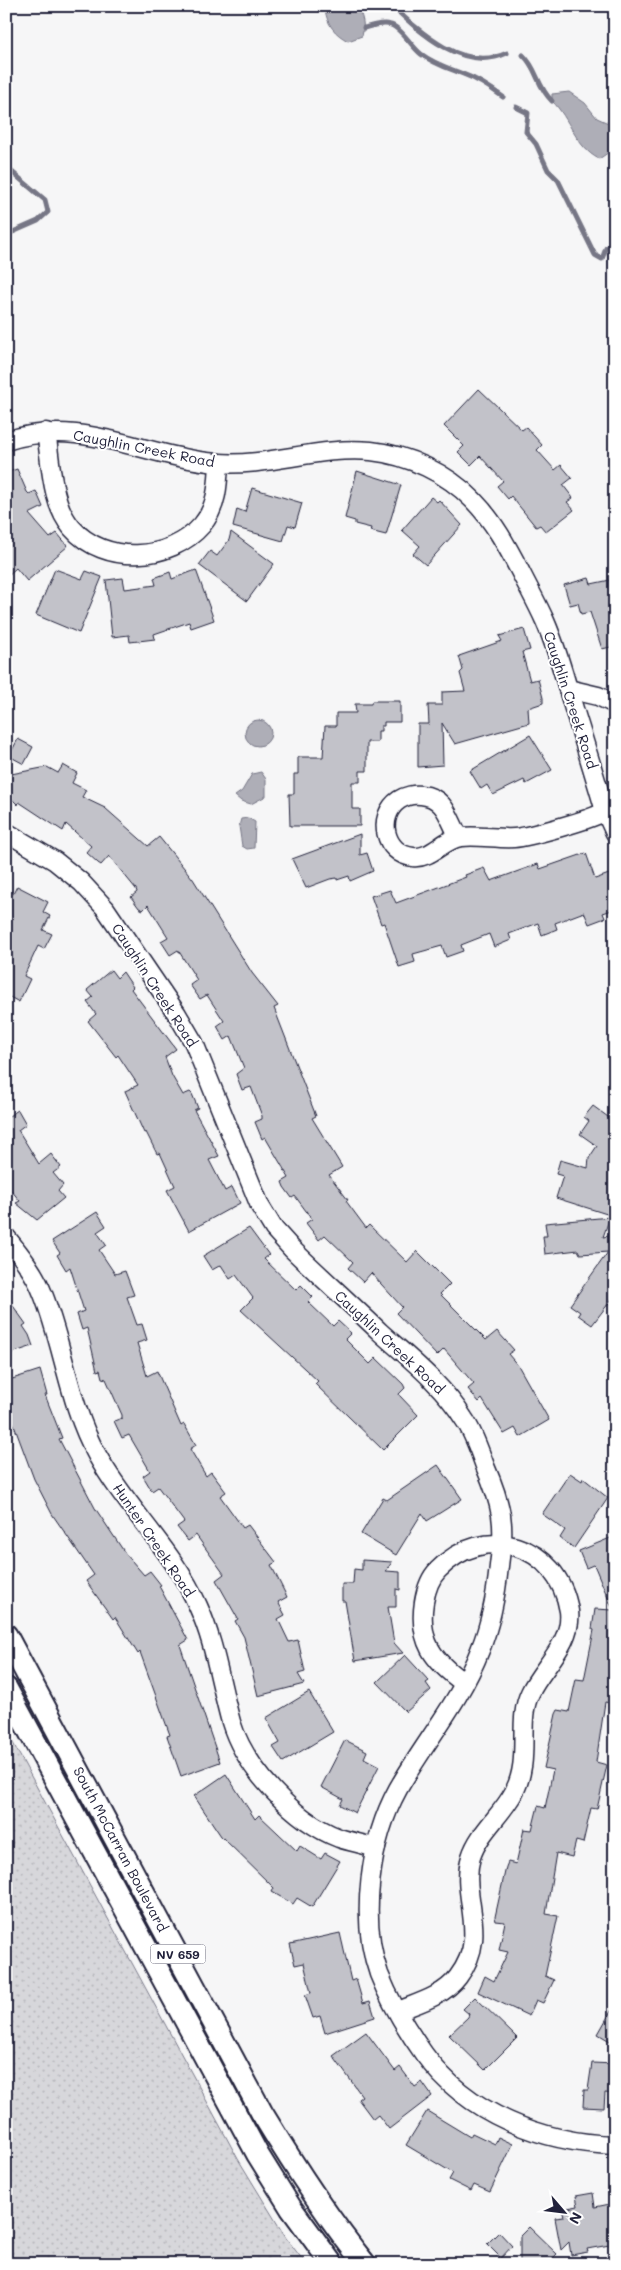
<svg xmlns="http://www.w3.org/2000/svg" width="621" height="2270" font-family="Mali,sans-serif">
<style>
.grass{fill:url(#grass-dots);stroke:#7c7c8b}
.water{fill:#aeaeb7;stroke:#767685}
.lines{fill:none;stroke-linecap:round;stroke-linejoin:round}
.stream{stroke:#767685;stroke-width:5}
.building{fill:#c2c2c9;stroke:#22223b}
.minor-casing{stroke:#22223b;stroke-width:21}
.major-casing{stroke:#22223b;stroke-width:25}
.minor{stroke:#fff;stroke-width:18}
.major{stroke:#fff;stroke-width:21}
.labels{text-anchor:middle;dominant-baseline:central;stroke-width:4;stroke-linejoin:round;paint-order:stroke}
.shield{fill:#fff;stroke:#646476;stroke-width:1}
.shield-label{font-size:12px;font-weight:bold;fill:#22223b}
.street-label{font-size:14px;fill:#22223b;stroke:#fff}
</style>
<defs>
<pattern id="grass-dots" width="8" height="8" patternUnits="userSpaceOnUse" patternTransform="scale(1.25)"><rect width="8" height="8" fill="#d7d7db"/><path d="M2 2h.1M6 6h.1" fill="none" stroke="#b8b8bd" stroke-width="1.8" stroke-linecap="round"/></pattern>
</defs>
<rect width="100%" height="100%" fill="#f6f6f7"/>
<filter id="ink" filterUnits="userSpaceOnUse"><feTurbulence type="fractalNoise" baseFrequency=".02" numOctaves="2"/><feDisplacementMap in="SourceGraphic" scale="10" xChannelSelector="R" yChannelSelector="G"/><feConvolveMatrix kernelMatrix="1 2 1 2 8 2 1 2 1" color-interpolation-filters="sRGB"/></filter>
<g filter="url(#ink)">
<polygon class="grass" points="6,1730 238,2159 286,2238 306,2264 6,2264"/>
<g class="water">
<path d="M327,6H356C363,15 365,25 362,36L348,41C335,34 327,25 325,9Z"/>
<path d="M569,92L585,103L597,118L615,126V148L599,159C575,147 570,118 552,101V94Z"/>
<circle cx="258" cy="733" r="13"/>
<polygon points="261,772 266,779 266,796 251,804 241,801 235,796 242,791 252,774"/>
<polygon points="248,818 255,822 254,848 247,849 242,846 239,826 241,819"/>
</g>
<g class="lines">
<g class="stream">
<path d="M392,6C421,33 464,73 507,53"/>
<path d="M364,28C372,26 383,22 391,25C401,28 412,47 421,54C434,64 448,68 463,74C477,79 491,88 503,97"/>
<path d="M523,55C538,69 536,85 552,101"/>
<polyline points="516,107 528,113 526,132 536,144 548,170 558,180 595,255 602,259 606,248 615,244"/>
<polyline points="6,167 45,200 48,212 38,221 6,235"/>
</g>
</g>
<g class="building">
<polygon points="479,389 522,430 526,427 542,445 537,450 555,470 561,465 572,478 563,485 573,498 567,502 574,510 546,532 540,525 536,527 511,496 508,499 497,486 503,481 480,456 471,465 458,452 464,446 444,426"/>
<polygon points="17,469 27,492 29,494 36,491 43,507 29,514 50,538 57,533 68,546 27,581 16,568 6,577 6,473"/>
<polygon points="357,471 401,485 386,535 370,531 371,528 355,524 355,521 345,518"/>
<polygon points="252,488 302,503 295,527 288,525 283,541 233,527 237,509 245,512"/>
<polygon points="431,497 437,502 439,500 462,525 426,565 413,554 420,546 402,530"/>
<polygon points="231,532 274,564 247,601 199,565 210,551 217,556 229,540"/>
<polygon points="55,569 82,579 86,571 102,577 79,633 36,615"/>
<polygon points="196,570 214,620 191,628 189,622 154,634 155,639 130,642 129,635 112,637 106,580 123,578 125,589 156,585 154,578 170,572 172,579"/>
<polygon points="589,578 591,584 615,579 615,646 602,649 590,612 581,614 578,603 570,605 564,585"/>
<polygon points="524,629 530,650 522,652 530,681 538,679 543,698 543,703 528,708 529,723 455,744 442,723 443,765 418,767 418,724 429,724 428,705 442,705 442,692 465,691 460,673 463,670 459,656 502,641 499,636"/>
<polygon points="372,701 400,701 400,722 384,722 384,726 381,726 381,731 378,731 378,742 367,742 367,771 360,771 360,782 352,782 352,809 360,809 360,826 290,826 289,794 294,794 294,774 298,774 298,757 323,757 325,726 336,726 336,713 356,713 355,704 371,704"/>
<polygon points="530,735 552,770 526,784 524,780 493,795 487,785 481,789 470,771"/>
<polygon points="18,739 33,747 24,764 9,756"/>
<polygon points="63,765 77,773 72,783 86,790 82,797 105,808 148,846 159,837 193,879 252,973 278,1006 274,1008 316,1116 312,1118 342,1167 329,1175 348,1200 346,1201 366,1228 369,1225 407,1262 417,1251 450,1284 440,1294 486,1340 497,1331 514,1350 508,1354 519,1367 549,1420 520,1437 515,1428 504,1434 482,1399 479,1402 468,1389 474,1384 444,1349 437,1356 396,1313 402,1307 371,1273 363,1282 348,1268 353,1262 325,1235 319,1240 306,1223 312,1219 295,1196 292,1198 284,1187 282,1182 289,1178 265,1137 262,1139 255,1122 262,1119 262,1116 251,1087 242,1090 236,1074 244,1068 231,1036 225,1040 217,1026 224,1021 207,995 200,999 190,985 197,980 178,950 170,955 161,941 168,937 148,905 143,910 139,908 131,897 137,892 136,889 109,856 101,865 98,863 86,852 91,846 66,824 63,831 19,802 18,805 12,799 6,802 6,775 47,767 58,773"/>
<polygon points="360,834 360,855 367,853 373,871 350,881 349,876 337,880 337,878 330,879 306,888 292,859"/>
<polygon points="586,853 595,879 609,874 615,889 615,909 603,913 605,918 589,924 584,912 555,923 557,929 542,935 538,923 509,934 511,940 494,947 489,934 461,945 463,951 446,957 442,946 413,954 415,962 399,967 384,923 381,924 371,896 390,890 396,903 466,877 465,875 484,868 491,881 538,864 540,869"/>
<polygon points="17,886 48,902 43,912 50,916 43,930 52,934 44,949 38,946 24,976 30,979 19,1002 6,995 6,891 13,894"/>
<polygon points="111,970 117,978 123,972 133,987 131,989 176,1049 165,1057 172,1076 183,1095 190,1092 192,1094 198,1108 194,1110 219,1156 209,1160 225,1191 232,1187 240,1203 189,1231 167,1190 175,1186 160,1153 157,1154 146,1132 144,1133 125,1091 138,1085 118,1055 116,1057 88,1021 96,1014 87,1002 93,997 87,990"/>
<polygon points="593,1106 615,1122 615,1200 610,1215 556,1198 563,1176 556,1174 560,1160 588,1168 589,1158 597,1146 580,1134 589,1121 584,1117"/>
<polygon points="18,1110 26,1124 18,1130 39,1164 51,1154 61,1167 53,1173 63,1185 58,1191 64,1198 37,1220 16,1203 20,1201 6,1184 6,1112 9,1116"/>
<polygon points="97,1212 106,1226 97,1232 106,1245 99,1250 115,1274 125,1271 134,1295 127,1297 137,1325 142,1324 147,1340 137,1343 147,1376 157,1371 181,1426 184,1424 196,1445 190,1449 206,1476 211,1472 226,1492 220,1496 243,1528 248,1525 276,1562 271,1565 287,1597 278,1602 285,1615 278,1619 289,1642 298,1640 305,1672 298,1674 304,1684 258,1696 244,1637 235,1621 238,1619 216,1580 224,1574 196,1535 188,1541 177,1527 184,1522 158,1487 152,1491 143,1476 150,1471 129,1435 122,1438 114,1421 122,1418 122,1415 106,1379 102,1378 100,1370 97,1371 87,1328 82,1330 77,1314 84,1311 70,1267 66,1270 57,1255 60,1253 52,1241"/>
<polygon points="610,1217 603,1237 615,1235 615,1295 592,1325 578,1315 580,1312 570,1305 608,1252 580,1254 578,1250 545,1254 543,1236 547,1236 545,1223"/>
<polygon points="249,1228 269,1255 264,1259 296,1290 301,1285 313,1297 308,1302 333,1326 338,1321 351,1333 345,1339 370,1364 376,1358 403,1384 405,1388 399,1394 400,1396 418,1415 383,1450 315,1384 318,1381 241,1310 253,1298 236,1275 230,1279 221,1265 212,1270 203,1256"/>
<polygon points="6,1296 26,1324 23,1326 29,1335 33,1346 6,1355"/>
<polygon points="40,1370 47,1395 45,1395 62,1438 59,1439 95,1508 125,1553 144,1575 150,1571 161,1585 159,1586 188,1640 180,1645 220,1762 181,1776 167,1736 170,1735 140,1652 138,1654 115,1617 113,1619 86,1581 94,1575 52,1514 34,1479 6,1404 6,1381"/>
<polygon points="438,1465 462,1499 427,1521 422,1513 396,1555 361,1534 383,1498 387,1500"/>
<polygon points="570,1473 582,1481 583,1478 608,1498 574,1548 560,1538 565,1530 542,1514"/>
<polygon points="615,1536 615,1704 605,1702 596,1762 607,1765 597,1809 591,1808 583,1843 576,1841 572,1857 556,1853 546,1914 558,1916 545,1976 554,1980 543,2003 536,2000 529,2016 478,1992 485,1976 494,1981 508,1952 499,1950 505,1922 496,1921 495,1917 506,1867 508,1862 516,1864 524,1829 532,1830 538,1806 545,1808 553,1770 544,1768 556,1714 558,1710 569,1712 576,1679 584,1680 594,1630 592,1629 595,1609 613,1610 595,1567 593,1565 586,1568 579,1551"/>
<polygon points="362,1560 392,1562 386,1571 400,1572 400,1590 396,1589 396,1607 388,1607 394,1643 403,1653 355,1661 345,1601 342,1601 342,1584 353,1584 354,1569 362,1570"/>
<polygon points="405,1655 429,1681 426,1683 431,1690 406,1712 377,1682"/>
<polygon points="309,1692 333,1732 283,1762 273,1747 280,1743 266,1718"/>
<polygon points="345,1740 367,1751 364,1758 379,1766 355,1813 340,1805 343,1799 321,1787"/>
<polygon points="226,1774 255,1819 259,1815 297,1851 300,1846 321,1859 325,1853 340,1861 312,1907 297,1898 293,1904 272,1892 274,1888 221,1836 194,1796"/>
<polygon points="340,1933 351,1981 356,1979 363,2003 370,2001 375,2017 325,2033 320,2016 313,2018 305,1995 311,1993 304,1963 295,1965 290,1944"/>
<polygon points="475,1997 517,2038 485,2070 449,2035 468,2017 469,2014 463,2009"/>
<polygon points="615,2004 615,2044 598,2034"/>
<polygon points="366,2032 395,2071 400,2067 415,2087 422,2082 432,2096 389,2129 378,2115 373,2119 358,2099 362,2096 333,2056"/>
<polygon points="592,2063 615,2064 615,2094 605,2093 604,2108 583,2107 584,2090 588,2090"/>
<polygon points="427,2111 470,2137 472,2133 495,2144 498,2137 513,2144 490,2192 474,2185 471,2191 449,2180 453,2173 406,2145"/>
<polygon points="593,2193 595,2207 615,2203 615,2244 587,2249 588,2252 571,2255 569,2242 561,2250 555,2218 564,2217 562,2209 578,2206 576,2196"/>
<polygon points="529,2227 557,2254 547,2264 520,2264 520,2236"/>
<polygon points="499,2232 512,2246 501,2258 487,2244"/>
</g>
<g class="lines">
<defs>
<g id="minor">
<path d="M46,432C51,462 51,504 72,528C104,565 170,562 202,525C217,507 218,485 219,463"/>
<path d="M6,441C82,416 143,457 218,463C269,467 319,446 371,451C408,455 447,473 473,500C494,521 508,548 521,573C529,589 538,605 545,621C556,646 563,671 570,696C582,735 594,773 605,811L615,833"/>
<polyline points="568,689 598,696 615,704"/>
<path d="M6,832L55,861L81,882L105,908L177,1014L194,1043L260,1206L274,1229L292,1249C321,1277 351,1304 380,1332C410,1359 443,1385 464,1419C474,1433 479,1450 485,1466C492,1482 498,1497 501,1515C504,1536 501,1547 499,1566C496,1596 491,1623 480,1650C461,1700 424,1743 398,1789C370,1840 359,1918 379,1974C390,2002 407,2030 424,2054C467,2114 543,2143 615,2145"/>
<path d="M459,837C449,820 446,797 421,795C414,794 405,796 399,800C376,816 384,854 413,857C432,859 443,839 461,837C478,835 497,839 514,838C528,837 594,819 605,811C609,809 612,803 615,799"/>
<path d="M6,1237C20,1254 35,1273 43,1294C64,1347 69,1405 97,1455C126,1508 174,1551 198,1606C215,1643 220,1683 231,1722C245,1768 294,1821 339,1838C351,1842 364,1844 376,1848"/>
<path d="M398,2011C418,2003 444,1996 458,1977C491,1934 459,1897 471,1857C479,1832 502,1815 514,1792C532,1758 516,1722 530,1693C542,1667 573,1643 569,1611C558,1543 484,1522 438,1570C429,1579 426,1590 424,1602C418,1641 433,1661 464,1683"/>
</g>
<g id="major">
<path d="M6,1635L262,2113C294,2166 326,2216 365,2264"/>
<polyline points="6,1688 258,2155 291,2208 332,2264"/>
</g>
</defs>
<use href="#minor" class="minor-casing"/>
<use href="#major" class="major-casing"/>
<use href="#minor" class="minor"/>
<use href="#major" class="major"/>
</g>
</g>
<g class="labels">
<rect class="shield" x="150.5" y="1944.5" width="55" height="19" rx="4"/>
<g class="shield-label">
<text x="178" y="1954">NV 659</text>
</g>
<g class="street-label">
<text transform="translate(144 448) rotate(11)">Caughlin Creek Road</text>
<text transform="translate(571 700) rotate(72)">Caughlin Creek Road</text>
<text transform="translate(155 985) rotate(57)">Caughlin Creek Road</text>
<text transform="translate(390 1342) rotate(43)">Caughlin Creek Road</text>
<text transform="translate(154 1540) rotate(56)">Hunter Creek Road</text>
<text transform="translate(121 1849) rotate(62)">South McCarran Boulevard</text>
</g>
</g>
<rect width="621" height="2270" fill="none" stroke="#fff" stroke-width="25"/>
<rect x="12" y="12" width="596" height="2245" fill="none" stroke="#22223b" stroke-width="2" filter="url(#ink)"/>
<g transform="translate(564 2212) rotate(118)" stroke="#ffffff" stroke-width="4" paint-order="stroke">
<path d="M0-4L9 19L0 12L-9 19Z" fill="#22223b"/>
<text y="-8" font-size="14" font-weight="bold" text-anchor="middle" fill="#22223b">N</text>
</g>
</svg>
